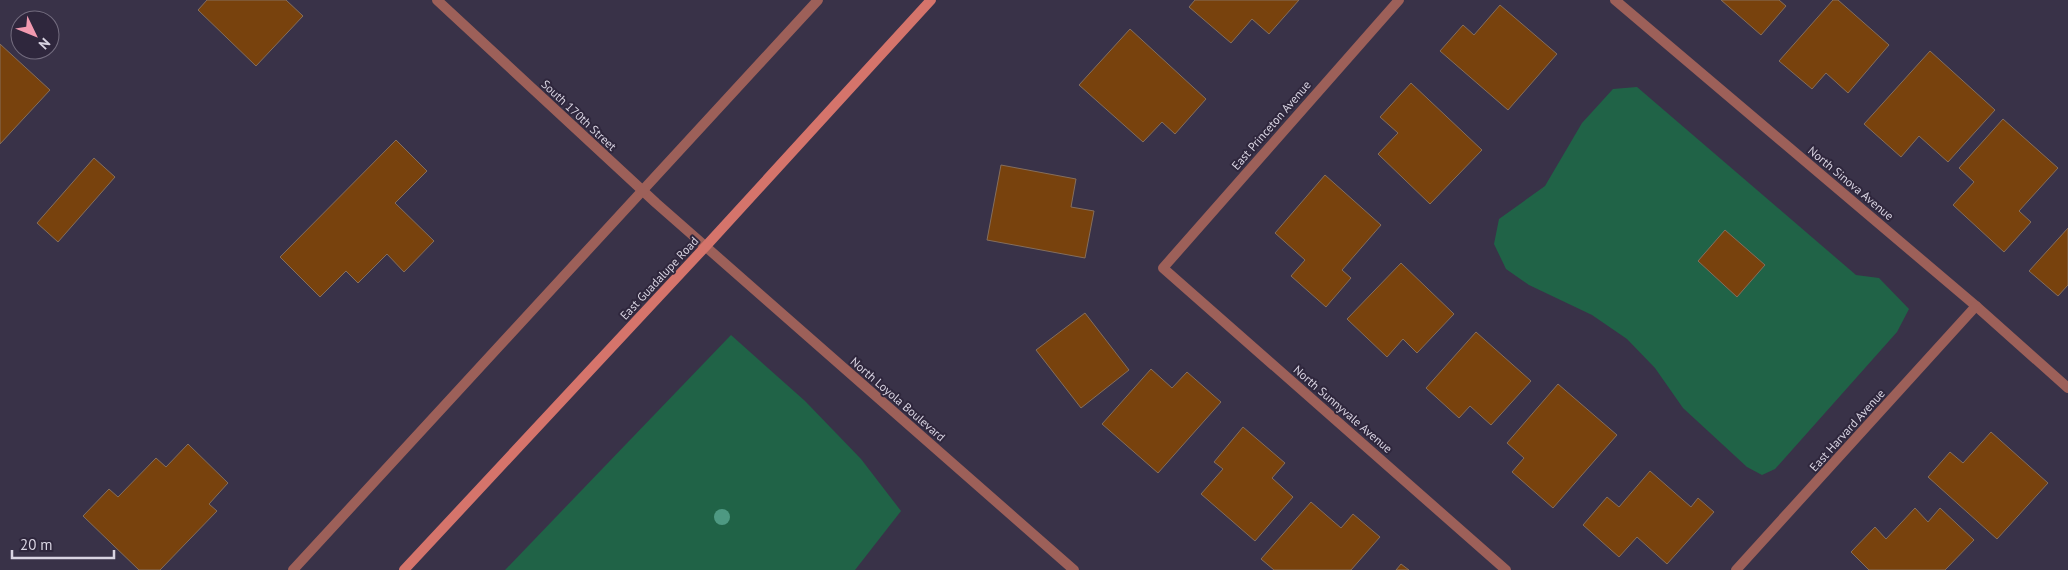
<svg xmlns="http://www.w3.org/2000/svg" width="2068" height="570" font-family="'PT Sans',sans-serif">
<style>
.green{fill:#206347}
.building{fill:#78420d;stroke:#856e5c}
.lines{fill:none;stroke-linecap:round;stroke-linejoin:round}
.street{stroke:#9d6059;stroke-width:10}
.secondary{stroke:#d5746b;stroke-width:10}
.tree{fill:#4e9982}
.labels{text-anchor:middle;dominant-baseline:central;stroke-width:4;stroke-linejoin:round;paint-order:stroke}
.street-label{font-size:12px;fill:#d9d4e2;stroke:#2f273d}
</style>
<rect width="100%" height="100%" fill="#393248"/>
<g class="green">
<polygon points="1637,87 1856,275 1879,278 1909,309 1897,332 1775,469 1762,475 1747,467 1683,408 1655,368 1627,339 1592,315 1529,285 1506,269 1494,244 1499,219 1545,186 1582,123 1613,89"/>
<polygon points="731,335 805,401 861,459 901,511 855,570 505,570"/>
</g>
<g class="building">
<polygon points="207,0 286,0 303,16 256,66 198,10"/>
<polygon points="1195,0 1299,0 1269,34 1252,19 1231,43 1189,7"/>
<polygon points="1721,0 1779,0 1786,6 1761,35"/>
<polygon points="1833,0 1838,0 1889,45 1848,93 1826,73 1812,89 1779,61"/>
<polygon points="1500,5 1557,54 1508,110 1440,51 1463,25 1474,35"/>
<polygon points="1130,29 1206,99 1175,134 1162,122 1143,142 1079,85"/>
<polygon points="0,44 50,90 0,144"/>
<polygon points="1930,51 1995,110 1948,162 1919,136 1901,157 1864,124"/>
<polygon points="1411,83 1482,150 1430,204 1378,154 1398,133 1380,117"/>
<polygon points="2003,119 2058,168 2019,211 2031,222 2004,252 1953,205 1974,182 1959,168"/>
<polygon points="396,140 427,171 395,203 434,241 404,272 387,254 358,283 346,271 320,297 280,257"/>
<polygon points="94,158 115,177 58,242 37,223"/>
<polygon points="1001,165 1076,179 1071,207 1094,211 1085,258 987,240"/>
<polygon points="1325,175 1381,225 1342,270 1351,278 1326,307 1291,276 1305,260 1275,233"/>
<polygon points="2068,228 2068,285 2058,296 2029,271"/>
<polygon points="1725,230 1765,265 1737,297 1698,261"/>
<polygon points="1401,263 1454,314 1417,353 1403,339 1387,357 1347,319"/>
<polygon points="1085,313 1129,370 1081,408 1036,350"/>
<polygon points="1476,332 1531,381 1491,425 1470,406 1459,418 1426,388"/>
<polygon points="1151,369 1172,388 1187,372 1221,402 1158,473 1102,424"/>
<polygon points="1558,384 1617,435 1553,508 1512,472 1524,458 1507,443"/>
<polygon points="1243,427 1285,463 1272,478 1293,497 1255,541 1201,494 1223,469 1214,462"/>
<polygon points="1991,432 2048,483 1997,539 1928,477 1950,452 1963,463"/>
<polygon points="188,444 228,483 209,504 217,511 160,570 139,570 83,516 109,489 118,497 156,458 166,467"/>
<polygon points="1650,471 1691,507 1698,498 1714,512 1667,564 1637,537 1619,557 1583,525 1607,497 1619,507"/>
<polygon points="1311,502 1341,528 1353,514 1380,537 1351,570 1274,570 1261,559"/>
<polygon points="1915,508 1928,522 1940,508 1974,540 1945,570 1869,570 1851,552 1875,527 1886,539"/>
<polygon points="1401,564 1409,570 1396,570"/>
</g>
<g class="lines">
<g class="street">
<polyline points="437,0 656,203 1074,570"/>
<polyline points="1399,0 1163,268 1506,570"/>
<polyline points="1615,0 1976,306 2068,388"/>
<polyline points="293,570 818,0"/>
<polyline points="1736,570 1976,306"/>
</g>
<polyline class="secondary" points="404,570 706,246 931,0"/>
</g>
<circle class="tree" cx="722" cy="517" r="8"/>
<g class="labels">
<g class="street-label">
<text transform="translate(579 115) rotate(43)">South 170th Street</text>
<text transform="translate(1271 125) rotate(-49)">East Princeton Avenue</text>
<text transform="translate(1851 183) rotate(40)">North Sinova Avenue</text>
<text transform="translate(659 278) rotate(-47)">East Guadalupe Road</text>
<text transform="translate(898 399) rotate(41)">North Loyola Boulevard</text>
<text transform="translate(1343 409) rotate(41)">North Sunnyvale Avenue</text>
<text transform="translate(1847 430) rotate(-48)">East Harvard Avenue</text>
</g>
</g>
<g transform="translate(35 35) rotate(133)"><circle r="24" fill="#2f273d" stroke="#736c7f"/>
<path d="M0-4L9 19L0 12L-9 19Z" fill="#f29ab0"/>
<text y="-8" font-size="14" font-weight="bold" text-anchor="middle" fill="#d9d4e2">N</text>
</g>
<path d="M12 550v8h102v-8" fill="none" stroke="#d9d4e2" stroke-width="2.5"/>
<text x="20" y="550" font-size="15" fill="#d9d4e2" stroke="#2f273d" stroke-width="4" paint-order="stroke">20 m</text>
</svg>
